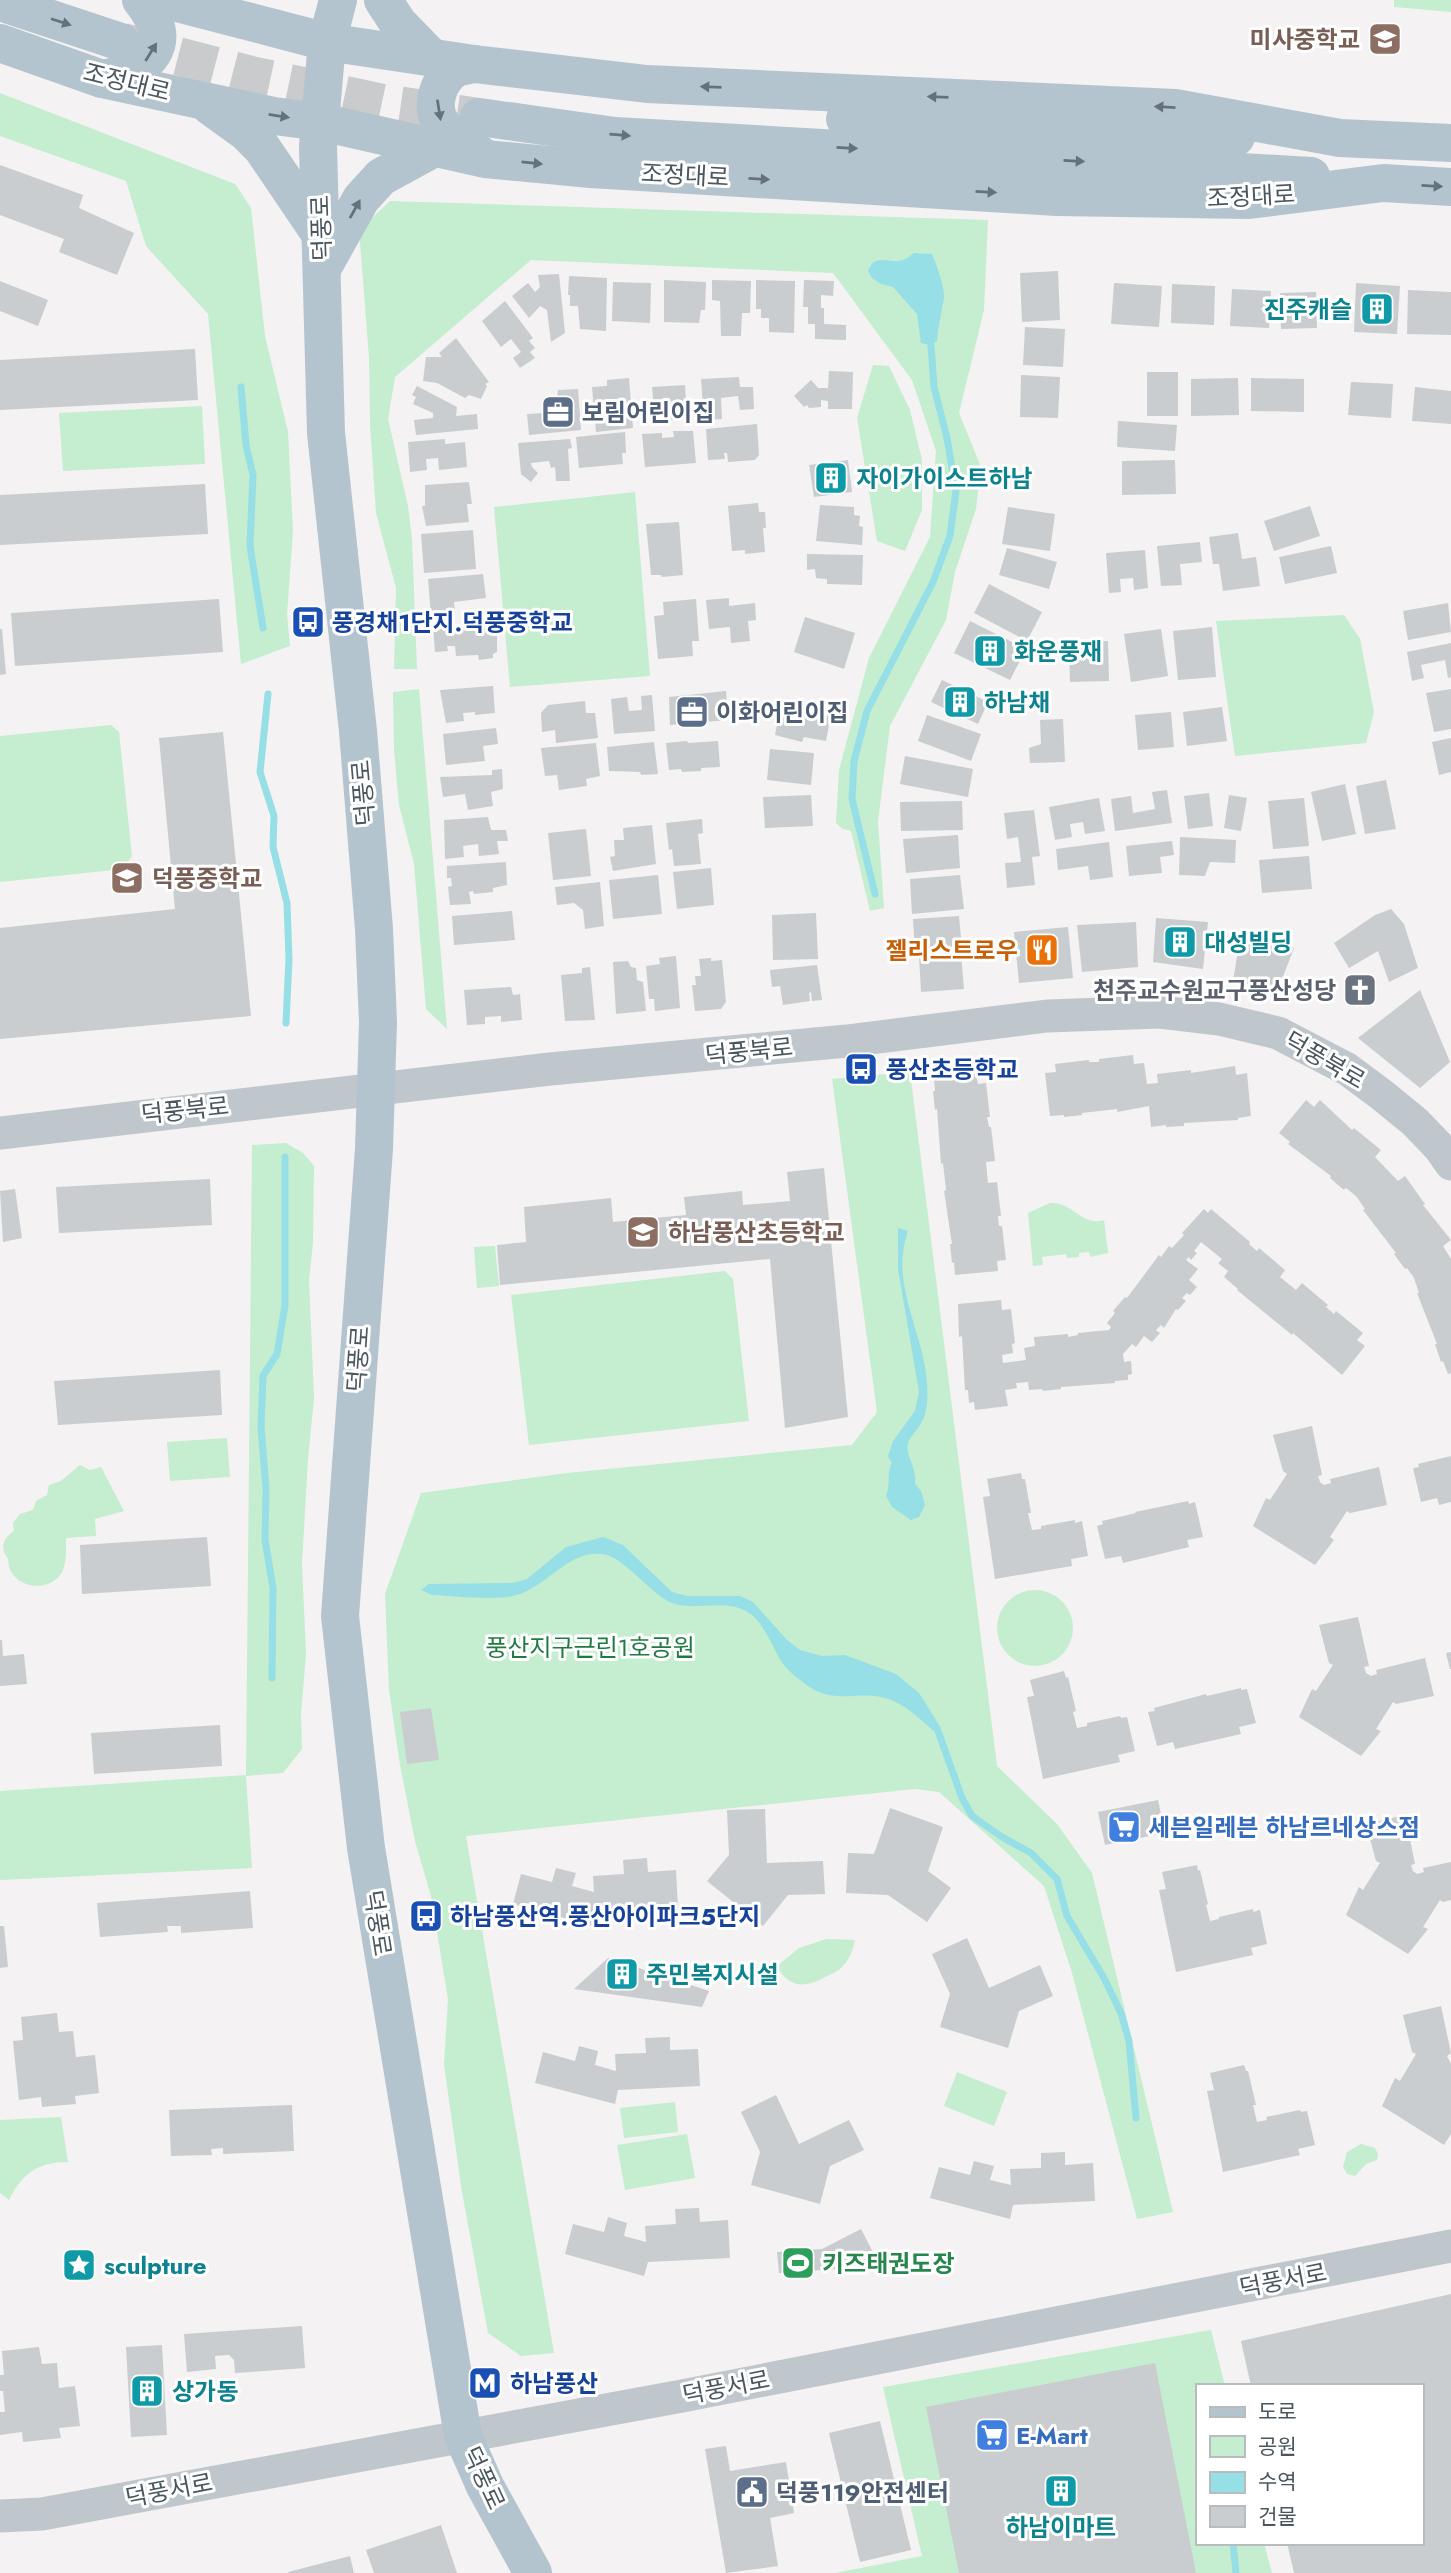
<svg xmlns="http://www.w3.org/2000/svg" width="1451" height="2573" font-family="Jost,'Noto Sans KR',sans-serif">
<style>
.green{fill:#c5edcf}
.water{fill:#96dfe6}
.lines{fill:none;stroke-linecap:round;stroke-linejoin:round}
.stream{stroke:#96dfe6;stroke-width:7}
.building{fill:#c9cdd0}
.major-tunnel{stroke:#cacbcd;stroke-width:38;stroke-dasharray:38 19;stroke-linecap:butt}
.minor{stroke:#bfc7cd;stroke-width:33}
.major{stroke:#b4c4ce;stroke-width:38}
.oneway{fill:#65727a}
.labels{text-anchor:middle;dominant-baseline:central;stroke-width:6;stroke-linejoin:round;paint-order:stroke}
.education-label{font-size:24px;font-weight:bold;fill:#785e54;stroke:#fff;text-anchor:start}
.street-label{font-size:24px;fill:#4b575e;stroke:#fff}
.culture-label{font-size:24px;font-weight:bold;fill:#0d838f;stroke:#fff;text-anchor:start}
.service-label{font-size:24px;font-weight:bold;fill:#4e5e75;stroke:#fff;text-anchor:start}
.transit-label{font-size:24px;font-weight:bold;fill:#164399;stroke:#fff;text-anchor:start}
.food-label{font-size:24px;font-weight:bold;fill:#c56008;stroke:#fff;text-anchor:end}
.worship-label{font-size:24px;font-weight:bold;fill:#5b616d;stroke:#fff;text-anchor:end}
.park-label{font-size:24px;fill:#207b42;stroke:#fff}
.shop-label{font-size:24px;font-weight:bold;fill:#366cbe;stroke:#fff;text-anchor:start}
.leisure-label{font-size:24px;font-weight:bold;fill:#27864d;stroke:#fff;text-anchor:start}
</style>
<rect width="100%" height="100%" fill="#f4f2f2"/>
<g class="green">
<polygon points="1394,0 1451,0 1451,12 1394,7"/>
<polygon points="0,93 235,184 251,208 265,336 288,432 293,530 287,614 290,646 241,664 208,314 146,246 126,181 0,136"/>
<polygon points="390,201 988,220 984,310 959,413 981,467 976,509 955,572 946,620 890,726 878,821 884,908 870,911 851,831 843,829 836,823 839,770 869,658 930,537 936,451 912,380 833,273 531,260 395,377 388,419 408,506 412,539 417,669 394,669 396,588 376,513 370,424 369,357 359,230"/>
<polygon points="873,365 889,366 910,410 922,460 922,510 905,551 877,541 857,418"/>
<polygon points="202,406 205,464 63,471 59,413"/>
<polygon points="635,492 650,676 510,687 494,507"/>
<polygon points="1344,615 1360,639 1374,712 1366,743 1235,756 1216,621"/>
<polygon points="419,689 447,1029 426,1009 414,864 399,805 394,750 393,692"/>
<polygon points="111,725 119,732 132,856 123,869 0,882 0,736"/>
<polygon points="910,1072 997,1766 1057,1824 1092,1873 1173,2212 1137,2219 1072,1973 1044,1886 939,1792 915,1789 466,1836 554,2353 521,2356 488,2333 462,2192 444,2065 448,1999 431,1896 415,1841 400,1765 389,1690 385,1594 421,1493 567,1473 852,1445 877,1412 832,1079"/>
<polygon points="286,1143 303,1153 314,1166 313,1243 309,1280 314,1398 308,1459 302,1564 306,1654 301,1714 302,1749 283,1773 246,1776 252,1868 0,1880 0,1791 246,1775 252,1145"/>
<path d="M1050,1203C1074,1202 1081,1227 1104,1220L1108,1253L1090,1257L1089,1252L1079,1253V1257L1067,1258L1066,1254L1042,1257L1043,1265L1033,1266L1028,1213Z"/>
<polygon points="495,1246 499,1286 477,1288 474,1247"/>
<polygon points="725,1271 733,1279 749,1421 529,1445 511,1295"/>
<polygon points="227,1438 230,1477 170,1481 167,1442"/>
<path d="M80,1465L90,1470L101,1467L124,1511L95,1519L96,1536L66,1538C66,1549 67,1562 62,1572C48,1596 8,1587 8,1559C0,1548 2,1539 14,1531L13,1523L20,1514L33,1510L36,1501L47,1495L49,1485L61,1481Z"/>
<circle cx="1035" cy="1628" r="38"/>
<path d="M826,1939L855,1940C853,1949 850,1959 843,1966C840,1970 834,1973 829,1975C807,1988 790,1990 777,1966L799,1948Z"/>
<polygon points="957,2072 1007,2092 994,2126 944,2106"/>
<polygon points="675,2102 678,2132 624,2138 620,2108"/>
<path d="M61,2117L68,2162C37,2162 22,2174 9,2200L0,2193V2120Z"/>
<polygon points="687,2134 695,2178 625,2190 617,2145"/>
<polygon points="1361,2144 1375,2148 1378,2154 1377,2160 1366,2164 1355,2176 1347,2174 1343,2167 1347,2152"/>
<polygon points="1211,2330 1225,2386 1197,2386 1197,2543 1264,2543 1272,2573 835,2573 922,2556 883,2387"/>
</g>
<g class="water">
<path d="M914,253L932,254C936,263 945,289 944,297C942,312 938,326 937,341L931,345L921,343L917,314L893,287L881,284L872,278L868,271C874,255 884,261 898,261C904,261 909,257 914,253Z"/>
<path d="M898,1228L908,1231C889,1285 924,1331 927,1383C928,1397 928,1413 920,1425C917,1430 910,1437 908,1443C905,1456 917,1467 915,1484L921,1491L925,1505L919,1517L911,1520L892,1507L886,1496C891,1484 886,1474 892,1463L888,1456L893,1441L915,1411L919,1392L898,1269Z"/>
<path d="M603,1537L623,1545L672,1592L687,1596H740L753,1602L787,1640L800,1650L822,1656L845,1655L896,1674L919,1693L941,1728V1737C922,1722 909,1705 885,1698C859,1690 835,1705 808,1686C800,1680 790,1673 784,1665C771,1647 765,1620 744,1610C719,1598 690,1614 666,1600C646,1588 622,1556 602,1554C569,1550 547,1586 517,1595C497,1601 455,1596 432,1595L421,1590L429,1584L513,1583L527,1579L566,1547Z"/>
</g>
<g class="lines">
<g class="stream">
<polyline points="241,387 246,445 253,475 250,546 263,628"/>
<polyline points="268,694 260,772 274,816 273,847 287,903 289,959 286,1023"/>
<polyline points="875,894 852,799 854,761 867,711 933,582 950,536 956,491 947,438 934,387 931,345"/>
<polyline points="272,1678 273,1588 265,1540 266,1489 261,1427 263,1376 277,1354 285,1305 285,1157"/>
<polyline points="938,1731 962,1798 972,1816 1002,1837 1031,1853 1057,1879 1067,1916 1104,1978 1121,2013 1129,2041 1136,2118"/>
<polyline points="1233,2543 1236,2573"/>
</g>
</g>
<g class="building">
<polygon points="0,165 83,195 79,208 134,233 117,275 59,252 64,239 0,215"/>
<polygon points="1058,271 1060,320 1022,322 1020,273"/>
<polygon points="559,274 565,333 551,342 547,310 540,306 529,318 512,296 528,283 535,292 540,287 538,275"/>
<polygon points="569,276 607,278 606,331 580,329 578,306 570,306 570,295 568,295"/>
<polygon points="664,280 706,282 705,310 701,310 699,323 664,322"/>
<polygon points="712,280 751,281 750,313 742,313 741,336 721,336 720,301 712,300"/>
<polygon points="756,280 795,281 794,333 769,332 769,318 761,318 761,309 756,309"/>
<polygon points="804,280 834,281 833,296 821,295 821,308 824,308 824,324 846,325 846,340 815,339 815,324 808,324 808,307 803,307"/>
<polygon points="0,281 48,300 38,326 0,311"/>
<polygon points="613,282 651,283 650,323 612,321"/>
<polygon points="1114,283 1162,286 1159,327 1111,324"/>
<polygon points="1356,283 1400,286 1397,334 1354,332"/>
<polygon points="1172,284 1215,286 1214,325 1171,323"/>
<polygon points="1232,289 1271,291 1269,328 1230,326"/>
<polygon points="1408,290 1451,292 1451,335 1407,334"/>
<polygon points="1316,292 1317,328 1281,329 1280,293"/>
<polygon points="505,301 533,338 529,341 535,348 530,352 535,358 520,368 513,358 521,352 511,339 501,347 482,321"/>
<polygon points="1025,327 1065,329 1063,367 1023,365"/>
<polygon points="456,338 489,382 485,384 487,386 481,399 469,395 465,398 437,383 423,381 426,357 442,357 439,353"/>
<polygon points="195,349 198,400 0,410 0,360"/>
<polygon points="829,371 853,372 852,409 828,409 828,401 821,400 821,407 809,408 807,405 804,407 794,396 811,380 818,388 828,388"/>
<rect x="1147" y="372" width="31" height="44"/>
<polygon points="1021,375 1060,377 1058,418 1020,417"/>
<polygon points="739,377 740,387 753,387 754,409 740,410 738,396 721,398 722,419 704,420 701,379"/>
<polygon points="629,378 633,428 596,432 592,387 607,386 607,380"/>
<polygon points="1238,378 1239,415 1191,416 1191,379"/>
<polygon points="1251,378 1304,379 1304,412 1251,411"/>
<polygon points="1351,382 1393,384 1391,418 1348,415"/>
<polygon points="685,385 687,418 655,421 652,387"/>
<polygon points="417,386 457,407 456,416 477,414 478,429 416,435 414,420 433,418 433,413 413,404 416,397 412,395"/>
<polygon points="1415,387 1451,391 1451,424 1412,421"/>
<polygon points="578,389 581,430 529,435 527,414 544,413 543,398 557,398 558,390"/>
<polygon points="1118,421 1177,425 1175,451 1117,447"/>
<polygon points="757,424 759,455 755,460 728,462 727,453 724,453 725,459 708,460 706,429"/>
<polygon points="673,431 693,431 696,463 645,467 642,434 662,433 662,438 674,437"/>
<polygon points="625,432 626,453 622,453 623,464 579,468 576,437"/>
<polygon points="445,439 445,444 465,442 467,467 439,470 438,458 426,459 427,470 410,472 408,442"/>
<polygon points="570,439 572,448 568,449 570,481 556,481 555,467 551,468 549,461 531,463 532,467 538,473 531,482 521,474 518,443"/>
<polygon points="848,460 852,492 814,497 809,465"/>
<polygon points="1175,460 1176,494 1122,495 1122,461"/>
<polygon points="469,482 472,504 467,504 469,522 426,526 422,506 425,506 425,485"/>
<polygon points="205,484 208,534 0,545 0,495"/>
<polygon points="758,503 759,512 765,512 766,528 763,528 765,552 745,554 745,550 732,551 728,506"/>
<polygon points="820,505 854,507 854,515 860,516 859,526 863,527 862,545 816,541"/>
<polygon points="1310,506 1320,536 1274,551 1264,521"/>
<polygon points="1008,507 1055,514 1050,551 1002,544"/>
<polygon points="679,522 683,575 662,577 661,575 651,575 646,524"/>
<polygon points="473,530 476,569 424,573 421,534"/>
<polygon points="1238,533 1242,559 1256,557 1260,586 1223,591 1219,564 1213,564 1209,537"/>
<polygon points="1200,542 1202,562 1180,564 1182,585 1161,586 1157,546"/>
<polygon points="1331,546 1337,573 1285,584 1279,557"/>
<polygon points="1007,548 1057,562 1049,589 999,575"/>
<polygon points="1145,550 1148,588 1134,590 1133,578 1120,579 1121,592 1109,593 1106,553"/>
<polygon points="807,554 863,555 862,585 827,584 827,579 816,578 815,569 807,570"/>
<polygon points="483,574 486,598 454,602 455,614 431,615 428,579"/>
<polygon points="989,584 1042,612 1027,641 974,613"/>
<polygon points="729,598 729,606 755,603 756,620 748,621 750,641 731,643 730,627 709,629 706,600"/>
<polygon points="219,599 223,652 15,666 11,613"/>
<polygon points="696,599 699,641 692,641 693,656 658,659 654,616 664,615 663,602"/>
<polygon points="1448,603 1451,632 1408,640 1403,611"/>
<polygon points="805,617 855,633 844,669 794,652"/>
<polygon points="970,621 1026,649 1010,680 954,653"/>
<polygon points="447,624 447,628 489,625 490,631 497,630 497,652 493,654 493,658 479,660 478,655 456,656 455,646 447,646 448,651 435,652 433,625"/>
<polygon points="1212,627 1216,677 1178,680 1173,631"/>
<polygon points="0,629 2,629 6,674 0,675"/>
<polygon points="1161,629 1168,676 1131,682 1124,634"/>
<polygon points="1069,641 1108,641 1109,681 1070,682"/>
<polygon points="1451,643 1451,677 1448,678 1445,660 1421,665 1424,678 1412,681 1407,652"/>
<polygon points="942,680 988,702 978,724 931,702"/>
<polygon points="493,686 495,713 475,715 475,712 463,713 464,721 446,723 440,690"/>
<polygon points="1451,689 1451,729 1434,732 1426,693"/>
<polygon points="726,691 728,720 670,725 669,697"/>
<polygon points="652,695 655,731 614,734 611,699 627,697 629,711 642,710 641,696"/>
<polygon points="585,701 586,713 595,713 598,738 556,743 555,730 542,732 541,713 548,705"/>
<polygon points="781,704 831,714 826,741 804,737 802,742 775,735"/>
<polygon points="1222,707 1227,741 1187,746 1183,712"/>
<polygon points="1171,712 1174,747 1138,750 1135,715"/>
<polygon points="927,715 981,734 971,761 918,741"/>
<polygon points="1063,719 1065,762 1030,763 1029,748 1041,744 1040,720"/>
<polygon points="496,728 498,744 483,746 485,761 446,765 443,734"/>
<polygon points="223,732 251,1016 0,1039 0,928 175,909 159,738"/>
<polygon points="1451,738 1451,772 1439,775 1432,742"/>
<polygon points="687,741 688,743 718,741 720,767 701,768 701,771 682,772 681,769 669,770 666,743"/>
<polygon points="654,742 658,774 641,775 640,772 609,771 607,747"/>
<polygon points="596,743 600,776 586,779 587,786 559,790 557,775 545,776 541,748"/>
<polygon points="770,749 814,753 811,785 767,780"/>
<polygon points="905,756 973,769 968,797 900,784"/>
<polygon points="502,769 503,789 491,792 493,806 468,810 465,794 443,797 440,777 492,775 492,770"/>
<polygon points="1386,780 1396,829 1365,834 1356,786"/>
<polygon points="1345,784 1356,834 1322,841 1311,792"/>
<polygon points="1167,790 1172,823 1115,831 1111,799 1131,796 1133,813 1155,809 1152,792"/>
<polygon points="1209,793 1213,826 1188,829 1184,796"/>
<polygon points="811,795 813,826 765,828 763,797"/>
<polygon points="1229,795 1247,798 1241,831 1224,828"/>
<polygon points="1099,798 1105,831 1085,834 1083,822 1070,824 1072,837 1055,840 1049,807"/>
<polygon points="1304,798 1309,846 1273,849 1268,801"/>
<polygon points="962,801 963,830 901,831 900,802"/>
<polygon points="1034,810 1040,856 1032,857 1035,885 1007,888 1005,863 1021,862 1018,837 1007,839 1004,813"/>
<polygon points="488,817 491,830 506,830 508,841 497,841 499,854 479,856 478,844 463,846 464,857 445,859 444,820"/>
<polygon points="702,819 703,833 698,834 701,864 674,866 672,849 669,850 666,823"/>
<polygon points="652,825 656,864 613,871 610,857 615,856 614,840 624,840 623,828"/>
<polygon points="586,829 591,876 553,880 548,833"/>
<polygon points="958,835 960,868 906,873 903,839"/>
<polygon points="1180,837 1236,840 1235,863 1210,862 1205,876 1179,875"/>
<polygon points="1172,841 1174,855 1160,857 1162,873 1129,876 1126,846"/>
<polygon points="1109,842 1113,877 1090,880 1088,866 1058,870 1056,849"/>
<polygon points="1309,856 1312,889 1262,893 1259,860"/>
<polygon points="506,862 507,885 493,888 493,892 474,894 473,891 469,892 471,904 450,905 448,887 452,886 451,878 447,878 447,866"/>
<polygon points="711,868 714,905 677,909 673,872"/>
<polygon points="658,875 662,914 613,919 609,880"/>
<polygon points="960,875 964,909 912,914 910,879"/>
<polygon points="600,882 604,926 585,929 583,910 574,903 557,905 555,887"/>
<polygon points="1391,909 1404,924 1418,968 1389,982 1378,951 1349,968 1334,943 1375,915"/>
<polygon points="512,911 515,940 454,945 452,916"/>
<polygon points="816,913 818,959 773,960 772,915"/>
<polygon points="959,916 962,949 915,952 913,919"/>
<polygon points="1156,918 1208,922 1203,969 1153,962"/>
<polygon points="1136,922 1138,967 1082,972 1077,925"/>
<polygon points="1068,927 1073,978 1019,983 1014,932"/>
<polygon points="1241,932 1294,948 1281,982 1262,987 1233,981"/>
<polygon points="961,954 964,989 921,992 919,956"/>
<polygon points="676,956 680,1008 655,1011 654,999 649,999 646,966 660,964 659,958"/>
<polygon points="711,958 711,961 722,960 726,1002 721,1009 695,1011 692,985 696,985 695,976 701,976 699,959"/>
<polygon points="628,961 631,967 636,968 637,980 643,982 646,1011 616,1014 613,962"/>
<polygon points="817,965 822,1000 812,1001 811,992 809,993 810,1001 783,1005 780,986 772,987 770,970"/>
<polygon points="590,967 595,1020 565,1021 561,975 582,973 582,968"/>
<polygon points="511,987 513,995 520,994 522,1020 501,1022 501,1016 485,1017 485,1024 467,1025 464,990"/>
<polygon points="1420,990 1450,1062 1420,1088 1358,1038"/>
<polygon points="1133,1055 1134,1064 1144,1063 1147,1084 1158,1083 1157,1074 1191,1070 1191,1073 1235,1066 1236,1075 1247,1073 1251,1116 1238,1118 1238,1120 1184,1123 1184,1126 1166,1127 1166,1125 1151,1127 1149,1106 1117,1112 1117,1109 1082,1113 1082,1115 1064,1117 1064,1115 1050,1116 1045,1073 1056,1072 1055,1064 1089,1060 1089,1062 1099,1062 1099,1059"/>
<polygon points="976,1073 978,1084 986,1083 990,1117 987,1117 989,1127 991,1127 995,1161 986,1162 988,1183 997,1182 1001,1216 998,1216 999,1226 1002,1226 1006,1260 997,1261 998,1271 955,1275 954,1262 952,1263 950,1244 952,1244 944,1191 946,1190 943,1163 941,1164 937,1109 935,1110 933,1091 935,1091 934,1078"/>
<polygon points="1306,1100 1314,1107 1320,1100 1352,1130 1354,1128 1381,1150 1375,1157 1398,1181 1405,1176 1425,1204 1423,1205 1451,1240 1443,1246 1451,1259 1451,1373 1448,1374 1443,1361 1441,1362 1435,1344 1437,1344 1417,1293 1419,1293 1414,1278 1407,1268 1405,1269 1394,1254 1396,1253 1363,1210 1365,1209 1356,1196 1346,1188 1344,1190 1330,1178 1331,1176 1288,1144 1290,1142 1279,1133"/>
<polygon points="824,1168 848,1417 785,1428 770,1259 500,1285 497,1245 526,1242 524,1207 611,1198 613,1222 686,1215 684,1197 742,1191 743,1205 790,1201 787,1172"/>
<polygon points="210,1179 212,1225 59,1233 56,1187"/>
<polygon points="15,1189 22,1238 3,1242 0,1191"/>
<polygon points="1204,1209 1208,1213 1211,1209 1250,1242 1249,1244 1257,1251 1259,1248 1285,1270 1280,1277 1296,1290 1302,1283 1328,1305 1326,1307 1334,1314 1336,1311 1363,1333 1357,1340 1365,1346 1342,1375 1293,1333 1292,1335 1237,1290 1238,1289 1224,1277 1228,1271 1218,1263 1222,1259 1201,1242 1194,1251 1197,1253 1191,1260 1189,1257 1186,1260 1198,1269 1189,1280 1197,1287 1190,1295 1187,1293 1182,1298 1186,1301 1178,1310 1176,1309 1164,1328 1161,1325 1156,1330 1160,1333 1152,1342 1144,1336 1136,1347 1132,1344 1123,1354 1124,1362 1131,1361 1132,1374 1128,1375 1128,1380 1115,1381 1115,1383 1061,1387 1061,1389 1043,1391 1042,1389 1029,1390 1028,1382 1016,1383 1017,1388 1005,1390 1008,1406 975,1410 974,1402 969,1403 968,1390 965,1390 962,1336 959,1337 958,1304 1001,1300 1002,1310 1011,1309 1015,1343 1012,1344 1013,1353 1002,1355 1003,1363 1026,1360 1024,1348 1035,1346 1034,1337 1068,1334 1068,1337 1078,1335 1078,1333 1109,1330 1111,1327 1107,1323 1115,1313 1113,1311 1125,1297 1127,1298 1159,1255 1161,1257 1169,1246 1172,1248 1184,1235 1182,1233"/>
<polygon points="220,1370 222,1415 58,1425 54,1381"/>
<polygon points="1312,1426 1322,1475 1318,1476 1320,1482 1324,1485 1331,1483 1330,1479 1379,1467 1387,1505 1350,1513 1347,1511 1330,1537 1334,1540 1315,1565 1253,1526 1266,1498 1270,1500 1287,1474 1283,1471 1273,1435"/>
<polygon points="1451,1456 1451,1502 1439,1505 1437,1498 1421,1502 1413,1468 1419,1467 1418,1464"/>
<polygon points="1021,1473 1022,1479 1025,1479 1031,1513 1028,1513 1032,1530 1041,1529 1041,1526 1075,1520 1075,1523 1082,1521 1088,1556 1071,1559 1072,1566 995,1579 983,1497 990,1496 987,1479"/>
<polygon points="1188,1501 1189,1504 1195,1502 1203,1537 1187,1540 1189,1547 1123,1563 1121,1556 1105,1559 1097,1526 1103,1524 1102,1521 1136,1513 1135,1512"/>
<polygon points="207,1537 211,1586 82,1594 80,1545"/>
<polygon points="1358,1617 1369,1666 1364,1667 1366,1673 1371,1676 1377,1674 1376,1670 1425,1658 1434,1696 1396,1704 1393,1702 1376,1729 1381,1731 1361,1756 1299,1717 1312,1689 1316,1691 1333,1665 1329,1663 1319,1625"/>
<polygon points="0,1640 2,1640 3,1656 24,1654 27,1684 0,1686"/>
<polygon points="1451,1652 1451,1669 1450,1669 1446,1653"/>
<polygon points="1064,1671 1066,1678 1068,1677 1076,1711 1073,1712 1077,1728 1087,1726 1087,1723 1120,1716 1121,1718 1127,1717 1135,1751 1118,1755 1120,1762 1043,1779 1027,1697 1034,1696 1030,1680"/>
<polygon points="1241,1688 1241,1690 1247,1689 1256,1723 1239,1727 1241,1734 1175,1749 1173,1742 1157,1746 1148,1712 1155,1711 1154,1708 1206,1694 1207,1696"/>
<polygon points="431,1708 439,1760 407,1764 400,1712"/>
<polygon points="220,1725 222,1766 94,1774 91,1733"/>
<polygon points="1158,1800 1165,1833 1105,1845 1098,1812"/>
<polygon points="890,1808 943,1827 928,1871 951,1888 927,1922 888,1895 846,1893 848,1853 874,1854"/>
<polygon points="765,1809 767,1863 823,1861 825,1894 788,1895 763,1926 707,1881 729,1855 727,1810"/>
<polygon points="1405,1815 1415,1864 1411,1865 1413,1871 1417,1874 1424,1872 1423,1868 1451,1862 1451,1900 1443,1902 1440,1900 1423,1927 1428,1929 1408,1954 1346,1915 1359,1887 1363,1890 1380,1863 1376,1861 1366,1824"/>
<polygon points="647,1858 648,1872 676,1870 678,1908 596,1912 592,1926 513,1904 521,1874 552,1882 556,1868 576,1873 572,1886 594,1892 593,1876 624,1874 623,1860"/>
<polygon points="1197,1865 1198,1871 1200,1870 1208,1904 1206,1905 1210,1921 1219,1919 1219,1917 1253,1909 1253,1912 1260,1910 1267,1944 1251,1948 1253,1955 1176,1972 1159,1890 1166,1889 1162,1872"/>
<polygon points="250,1891 253,1928 181,1933 181,1926 167,1926 168,1932 100,1937 97,1903"/>
<polygon points="0,1926 4,1926 8,1967 0,1968"/>
<polygon points="967,1938 989,1988 1040,1965 1053,1996 1019,2011 1008,2048 940,2027 950,1994 932,1954"/>
<polygon points="608,1958 709,1991 702,2007 574,1989"/>
<polygon points="1441,2006 1451,2053 1447,2056 1451,2064 1451,2134 1444,2145 1382,2106 1395,2078 1400,2081 1416,2054 1412,2052 1403,2015"/>
<polygon points="57,2013 59,2032 73,2031 76,2057 95,2055 99,2093 75,2096 76,2104 42,2107 41,2097 19,2100 13,2041 23,2040 21,2017"/>
<polygon points="670,2037 670,2050 698,2049 700,2086 618,2090 615,2104 535,2083 543,2052 575,2061 579,2046 598,2051 595,2065 616,2071 615,2054 646,2053 645,2038"/>
<polygon points="1244,2065 1246,2071 1248,2071 1256,2105 1253,2105 1257,2122 1267,2120 1266,2117 1300,2110 1301,2112 1307,2111 1315,2145 1298,2149 1300,2155 1223,2172 1207,2091 1214,2090 1210,2073"/>
<polygon points="776,2095 799,2144 849,2120 864,2150 830,2166 820,2204 751,2185 760,2152 741,2112"/>
<polygon points="292,2105 294,2151 223,2154 223,2148 211,2149 212,2155 171,2156 169,2110"/>
<polygon points="1065,2152 1065,2165 1093,2163 1095,2201 1013,2205 1010,2219 930,2198 939,2167 970,2175 974,2161 994,2166 990,2180 1011,2185 1010,2169 1041,2168 1041,2153"/>
<polygon points="699,2208 700,2222 728,2220 730,2258 648,2262 644,2276 565,2254 573,2224 604,2232 608,2217 627,2223 624,2236 646,2242 645,2226 676,2224 675,2209"/>
<polygon points="861,2229 880,2266 779,2273 777,2252 822,2249"/>
<polygon points="1451,2294 1451,2573 1294,2573 1287,2543 1421,2543 1421,2386 1251,2386 1241,2341"/>
<polygon points="302,2326 305,2368 235,2373 234,2360 229,2355 215,2356 216,2369 187,2372 184,2334"/>
<polygon points="162,2345 167,2435 131,2437 126,2347"/>
<polygon points="39,2347 42,2364 57,2363 59,2388 75,2386 80,2426 59,2428 61,2438 23,2442 22,2432 0,2435 0,2412 5,2412 3,2391 0,2391 0,2375 4,2375 2,2351"/>
<polygon points="1155,2363 1196,2573 959,2573 926,2407"/>
<polygon points="880,2421 911,2550 860,2562 829,2433"/>
<polygon points="726,2446 730,2471 786,2462 794,2513 770,2518 778,2566 726,2573 705,2449"/>
<polygon points="441,2525 457,2573 374,2573 366,2550"/>
<polygon points="350,2556 354,2573 288,2573 288,2572"/>
</g>
<g class="lines">
<polyline class="major-tunnel" points="123,42 251,75 383,103 479,117"/>
<g class="minor">
<polyline points="0,1133 550,1069 847,1041 1047,1016 1160,1012 1219,1019 1278,1033 1347,1069 1382,1095 1415,1122 1439,1147 1451,1164"/>
<polyline points="0,2516 42,2514 682,2396 1451,2246"/>
</g>
<g class="major">
<polyline points="166,0 327,42 474,64 647,84 1175,108 1340,138 1451,143"/>
<polyline points="338,0 327,42 318,146 326,433 358,731 374,929 378,1022 374,1149 340,1616 366,1848 463,2436 485,2486 533,2573"/>
<polyline points="383,0 398,23 432,58"/>
<polyline points="0,2 121,42"/>
<polyline points="0,43 102,79 274,116 321,122 485,159 591,169 1057,197 1249,200 1383,183 1451,187"/>
<path d="M474,64C467,66 458,66 453,70C437,83 429,109 443,126C453,137 467,145 479,154"/>
<path d="M102,79C149,71 177,44 141,0"/>
<polyline points="210,106 246,132 262,148 321,235"/>
<polyline points="479,117 615,136 1311,176"/>
<polyline points="845,119 1179,137 1236,137"/>
<polyline points="323,267 361,199 381,177 436,147"/>
</g>
</g>
<defs><path id="oneway-solid" d="M-6-.8H1V-3.2L6.5 0L1 3.2V.8H-6Z" transform="scale(1.75)"/></defs>
<g class="oneway">
<use href="#oneway-solid" transform="translate(61 22) rotate(18)"/>
<use href="#oneway-solid" transform="translate(151 52) rotate(-58)"/>
<use href="#oneway-solid" transform="translate(711 87) rotate(-178)"/>
<use href="#oneway-solid" transform="translate(938 97) rotate(-178)"/>
<use href="#oneway-solid" transform="translate(1165 107) rotate(-177)"/>
<use href="#oneway-solid" transform="translate(439 110) rotate(81)"/>
<use href="#oneway-solid" transform="translate(279 116) rotate(9)"/>
<use href="#oneway-solid" transform="translate(620 135) rotate(5)"/>
<use href="#oneway-solid" transform="translate(847 148) rotate(3)"/>
<use href="#oneway-solid" transform="translate(1074 161) rotate(3)"/>
<use href="#oneway-solid" transform="translate(532 163) rotate(6)"/>
<use href="#oneway-solid" transform="translate(759 179) rotate(3)"/>
<use href="#oneway-solid" transform="translate(1432 186) rotate(3)"/>
<use href="#oneway-solid" transform="translate(986 192) rotate(3)"/>
<use href="#oneway-solid" transform="translate(355 209) rotate(-61)"/>
</g>
<defs>
<symbol id="school-square" viewBox="-11 -11 22 22"><rect x="-9" y="-9" width="18" height="18" rx="4" fill="#8d6e63" stroke="#fff"/><path d="M0-5L7-2L0 1L-7-2ZM-4 1L0 2.5L4 1V4Q0 6-4 4Z" fill="#fff"/></symbol>
<symbol id="building-square" viewBox="-11 -11 22 22"><rect x="-9" y="-9" width="18" height="18" rx="4" fill="#0f9aa8" stroke="#fff"/><path d="M-4-6H4V6H1V3H-1V6H-4ZM-2.5-4.3h1.7v1.8h-1.7ZM.8-4.3h1.7v1.8H.8ZM-2.5-1h1.7V.8h-1.7ZM.8-1h1.7V.8H.8Z" fill="#fff"/></symbol>
<symbol id="office-square" viewBox="-11 -11 22 22"><rect x="-9" y="-9" width="18" height="18" rx="4" fill="#5c6f8a" stroke="#fff"/><path d="M-6-3h4V-5.5h4V-3h4V5H-6ZM-1-4.5V-3h2v-1.5ZM-6 0V1H6V0Z" fill="#fff"/></symbol>
<symbol id="bus-square" viewBox="-11 -11 22 22"><rect x="-9" y="-9" width="18" height="18" rx="4" fill="#1a4fb4" stroke="#fff"/><path d="M-5-6H5V4H4V6H2V4H-2V6H-4V4H-5ZM-3.5-4V0h7V-4ZM-3.5 1.2v1.5H-2V1.2ZM2 1.2v1.5H3.5V1.2Z" fill="#fff"/></symbol>
<symbol id="restaurant-square" viewBox="-11 -11 22 22"><rect x="-9" y="-9" width="18" height="18" rx="4" fill="#e8710a" stroke="#fff"/><path d="M-5-6h1v4h1v-4h1v4h1v-4h1v5L-1.5 .5V6h-2V.5L-5-1ZM5-6V6H3V1.5H1.5Q1.5-4 5-6Z" fill="#fff"/></symbol>
<symbol id="church-square" viewBox="-11 -11 22 22"><rect x="-9" y="-9" width="18" height="18" rx="4" fill="#6b7280" stroke="#fff"/><path d="M-1.2-6h2.4v3.5h3.3v2.4h-3.3V6h-2.4V-.1h-3.3v-2.4h3.3Z" fill="#fff"/></symbol>
<symbol id="supermarket-square" viewBox="-11 -11 22 22"><rect x="-9" y="-9" width="18" height="18" rx="4" fill="#3f7fe0" stroke="#fff"/><path d="M-6-5.5h2.5l.6 2H6L4.5 2H-2.5L-4.4-4H-6ZM-1.5 3.2a1.3 1.3 0 1 0 .1 0ZM3 3.2a1.3 1.3 0 1 0 .1 0Z" fill="#fff"/></symbol>
<symbol id="stadium-square" viewBox="-11 -11 22 22"><rect x="-9" y="-9" width="18" height="18" rx="4" fill="#2e9e5b" stroke="#fff"/><path d="M0-5a6.5 5 0 1 0 0 10a6.5 5 0 1 0 0-10ZM-3.5-1.8h7v3.6h-7Z" fill="#fff"/></symbol>
<symbol id="sight-square" viewBox="-11 -11 22 22"><rect x="-9" y="-9" width="18" height="18" rx="4" fill="#0f9aa8" stroke="#fff"/><path d="M0-6L1.8-2.2L6-1.7L2.9 1.2L3.7 5.4L0 3.3L-3.7 5.4L-2.9 1.2L-6-1.7L-1.8-2.2Z" fill="#fff"/></symbol>
<symbol id="metro-square" viewBox="-11 -11 22 22"><rect x="-9" y="-9" width="18" height="18" rx="4" fill="#1a4fb4" stroke="#fff"/><path d="M-5.5 5V-5H-3L0 0L3-5H5.5V5H3V-.5L0 4L-3-.5V5Z" fill="#fff"/></symbol>
<symbol id="civic-square" viewBox="-11 -11 22 22"><rect x="-9" y="-9" width="18" height="18" rx="4" fill="#5c6f8a" stroke="#fff"/><path d="M-.6-6.5H3V-4.5H.6V-3L4-1V1h2V6H-6V1h2V-1L-.6-3ZM-1.2 2.5V6h2.4V2.5Z" fill="#fff"/></symbol>
</defs>
<g fill-rule="evenodd">
<use href="#school-square" x="1366" y="20" width="38" height="38"/>
<use href="#building-square" x="1358" y="290" width="38" height="38"/>
<use href="#office-square" x="539" y="393" width="38" height="38"/>
<use href="#building-square" x="812" y="459" width="38" height="38"/>
<use href="#bus-square" x="289" y="603" width="38" height="38"/>
<use href="#building-square" x="971" y="632" width="38" height="38"/>
<use href="#building-square" x="941" y="683" width="38" height="38"/>
<use href="#office-square" x="673" y="693" width="38" height="38"/>
<use href="#school-square" x="108" y="859" width="38" height="38"/>
<use href="#building-square" x="1161" y="923" width="38" height="38"/>
<use href="#restaurant-square" x="1023" y="931" width="38" height="38"/>
<use href="#church-square" x="1341" y="971" width="38" height="38"/>
<use href="#bus-square" x="842" y="1050" width="38" height="38"/>
<use href="#school-square" x="624" y="1213" width="38" height="38"/>
<use href="#supermarket-square" x="1105" y="1808" width="38" height="38"/>
<use href="#bus-square" x="407" y="1897" width="38" height="38"/>
<use href="#building-square" x="603" y="1955" width="38" height="38"/>
<use href="#stadium-square" x="779" y="2244" width="38" height="38"/>
<use href="#sight-square" x="60" y="2246" width="38" height="38"/>
<use href="#metro-square" x="466" y="2364" width="38" height="38"/>
<use href="#building-square" x="128" y="2372" width="38" height="38"/>
<use href="#supermarket-square" x="973" y="2416" width="38" height="38"/>
<use href="#building-square" x="1042" y="2472" width="38" height="38"/>
<use href="#civic-square" x="733" y="2473" width="38" height="38"/>
</g>
<g class="labels">
<g class="education-label">
<text x="1360" y="39" text-anchor="end">미사중학교</text>
<text x="152" y="878">덕풍중학교</text>
<text x="668" y="1232">하남풍산초등학교</text>
</g>
<g class="street-label">
<text transform="translate(127 82) rotate(14)">조정대로</text>
<text transform="translate(685 175) rotate(3)">조정대로</text>
<text transform="translate(1251 196) rotate(-3)">조정대로</text>
<text transform="translate(321 228) rotate(-92)">덕풍로</text>
<text transform="translate(363 793) rotate(-95)">덕풍로</text>
<text transform="translate(749 1051) rotate(-6)">덕풍북로</text>
<text transform="translate(1325 1060) rotate(30)">덕풍북로</text>
<text transform="translate(185 1110) rotate(-6)">덕풍북로</text>
<text transform="translate(358 1359) rotate(-86)">덕풍로</text>
<text transform="translate(378 1923) rotate(81)">덕풍로</text>
<text transform="translate(1283 2280) rotate(-11)">덕풍서로</text>
<text transform="translate(726 2387) rotate(-11)">덕풍서로</text>
<text transform="translate(484 2478) rotate(65)">덕풍로</text>
<text transform="translate(169 2490) rotate(-11)">덕풍서로</text>
</g>
<g class="culture-label">
<text x="1352" y="309" text-anchor="end">진주캐슬</text>
<text x="856" y="478">자이가이스트하남</text>
<text x="1014" y="651">화운풍재</text>
<text x="984" y="702">하남채</text>
<text x="1204" y="942">대성빌딩</text>
<text x="646" y="1974">주민복지시설</text>
<text x="104" y="2265">sculpture</text>
<text x="172" y="2391">상가동</text>
<text x="1061" y="2527" text-anchor="middle">하남이마트</text>
</g>
<g class="service-label">
<text x="582" y="412">보림어린이집</text>
<text x="716" y="712">이화어린이집</text>
<text x="776" y="2492">덕풍119안전센터</text>
</g>
<g class="transit-label">
<text x="332" y="622">풍경채1단지.덕풍중학교</text>
<text x="886" y="1069">풍산초등학교</text>
<text x="450" y="1916">하남풍산역.풍산아이파크5단지</text>
<text x="510" y="2383">하남풍산</text>
</g>
<g class="food-label">
<text x="1018" y="950">젤리스트로우</text>
</g>
<g class="worship-label">
<text x="1336" y="990">천주교수원교구풍산성당</text>
</g>
<g class="park-label">
<text x="590" y="1647">풍산지구근린1호공원</text>
</g>
<g class="shop-label">
<text x="1148" y="1827">세븐일레븐 하남르네상스점</text>
<text x="1016" y="2435">E-Mart</text>
</g>
<g class="leisure-label">
<text x="822" y="2263">키즈태권도장</text>
</g>
</g>
<rect x="1196" y="2384" width="228" height="161" fill="#ffffff" stroke="#b7bcbf" stroke-width="2"/>
<rect x="1210" y="2407" width="35" height="10" fill="#b4c4ce" stroke="#b7bcbf" stroke-width="2"/>
<text x="1258" y="2419" font-size="21" fill="#4b575e">도로</text>
<rect x="1210" y="2436" width="35" height="21" fill="#c5edcf" stroke="#b7bcbf" stroke-width="2"/>
<text x="1258" y="2454" font-size="21" fill="#4b575e">공원</text>
<rect x="1210" y="2472" width="35" height="21" fill="#96dfe6" stroke="#b7bcbf" stroke-width="2"/>
<text x="1258" y="2489" font-size="21" fill="#4b575e">수역</text>
<rect x="1210" y="2506" width="35" height="21" fill="#c9cdd0" stroke="#b7bcbf" stroke-width="2"/>
<text x="1258" y="2524" font-size="21" fill="#4b575e">건물</text>
</svg>
